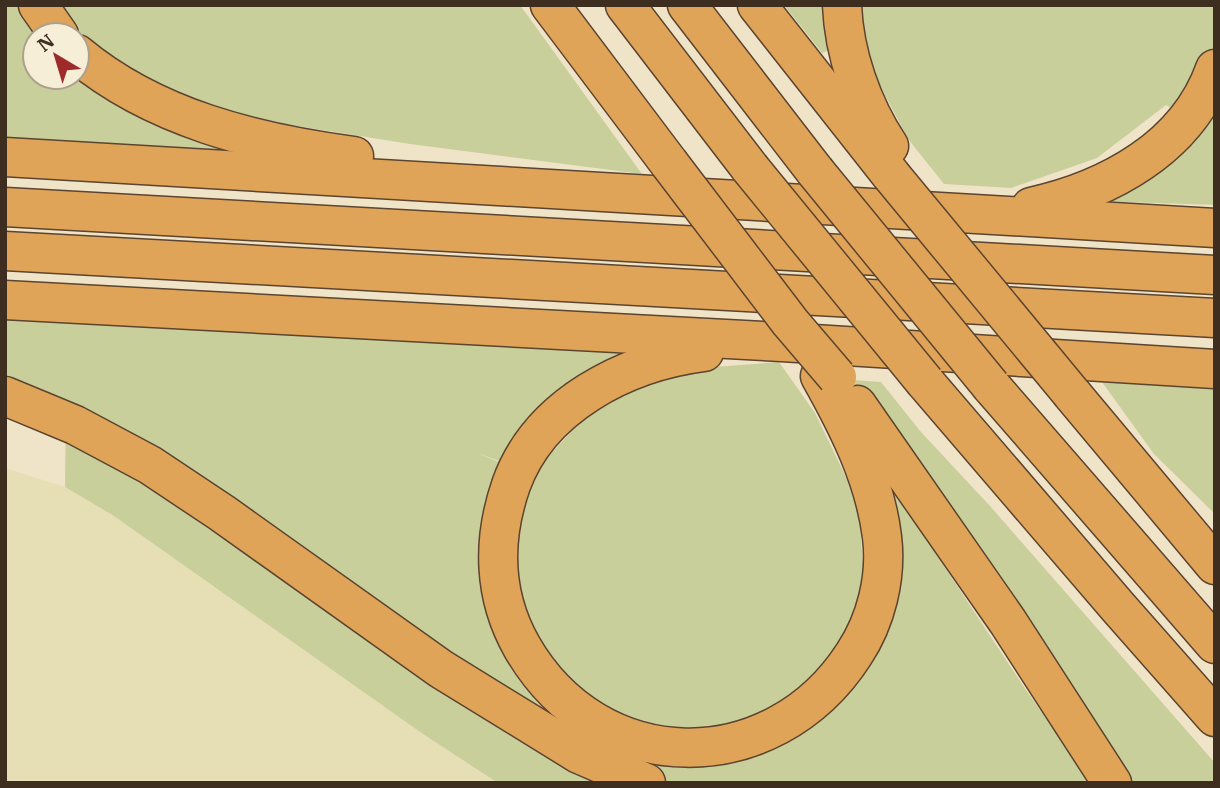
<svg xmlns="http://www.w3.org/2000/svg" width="1220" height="788" font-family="'IBM Plex Serif',serif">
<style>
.farmland{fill:#e6deb5}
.green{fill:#c9cf9b;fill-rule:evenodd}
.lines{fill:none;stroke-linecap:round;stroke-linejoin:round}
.highway-casing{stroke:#5b4430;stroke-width:41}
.highway{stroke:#e0a458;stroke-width:38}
.highway-bridge-casing{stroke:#5b4430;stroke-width:41;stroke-linecap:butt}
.highway-bridge{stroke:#e0a458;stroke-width:38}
</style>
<rect width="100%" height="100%" fill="#f0e4c8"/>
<polygon class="farmland" points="5,468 65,487 114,516 423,734 498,783 5,783"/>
<g class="green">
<path d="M5,5H520L642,174L410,144L272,122L258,156L5,138ZM35,35H77V77H35Z"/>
<polygon points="784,5 1215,5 1215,205 1092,201 1198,126 1166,105 1097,158 1011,188 944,184 908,139 873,72 832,49 822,53"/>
<polygon points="5,316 636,352 502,462 477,453 531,475 596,405 673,370 779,362 815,413 858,502 864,576 888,492 893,489 1024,687 1091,783 498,783 423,734 114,516 65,487 66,404 5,383"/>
<polygon points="852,380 881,382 921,432 990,506 1215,763 1215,783 1126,783"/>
<polygon points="1102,382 1215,387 1215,514 1154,454"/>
</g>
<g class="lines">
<defs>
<g id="highway">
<polyline points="38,5 59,35"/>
<polyline points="550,5 669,163"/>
<polyline points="625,5 750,168"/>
<polyline points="687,5 815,171"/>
<polyline points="757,5 891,175"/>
<path d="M842,5C844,54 862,105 889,146"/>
<path d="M77,54C154,118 255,143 354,156"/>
<polyline points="5,157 1215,228"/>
<polyline points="5,207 1215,275"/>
<path d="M1031,207C1108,190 1187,148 1215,69"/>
<polyline points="5,251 1215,318"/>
<polyline points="5,300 782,342 1215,369"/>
<path d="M704,352C625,362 539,406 511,485C492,540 493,596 522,647C598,779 772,781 854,654C876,621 887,577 882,537C875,479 848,426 820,376"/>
<polyline points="925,382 1118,607 1215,717"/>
<polyline points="991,386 1215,644"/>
<polyline points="1072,394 1215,565"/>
<polyline points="5,396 75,425 150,465 222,513 441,669 579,754 646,783"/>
<polyline points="857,405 1008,622 1112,783"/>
</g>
</defs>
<use href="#highway" class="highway-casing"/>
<use href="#highway" class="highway"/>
<defs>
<g id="highway-bridge">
<polyline points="669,163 790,322 837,377"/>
<polyline points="750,168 925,382"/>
<polyline points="815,171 991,386"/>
<polyline points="891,175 1072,394"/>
</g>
</defs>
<use href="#highway-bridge" class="highway-bridge-casing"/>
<use href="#highway-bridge" class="highway-bridge"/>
</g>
<rect width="1220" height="788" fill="none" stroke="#3d2e20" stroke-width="14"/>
<g transform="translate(56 56) rotate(322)"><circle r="33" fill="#f7eed8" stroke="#ada18e" stroke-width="2"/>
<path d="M0-5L12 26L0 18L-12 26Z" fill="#9e2a2b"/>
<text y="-10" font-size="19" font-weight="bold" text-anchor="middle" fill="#3d2e20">N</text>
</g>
</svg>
